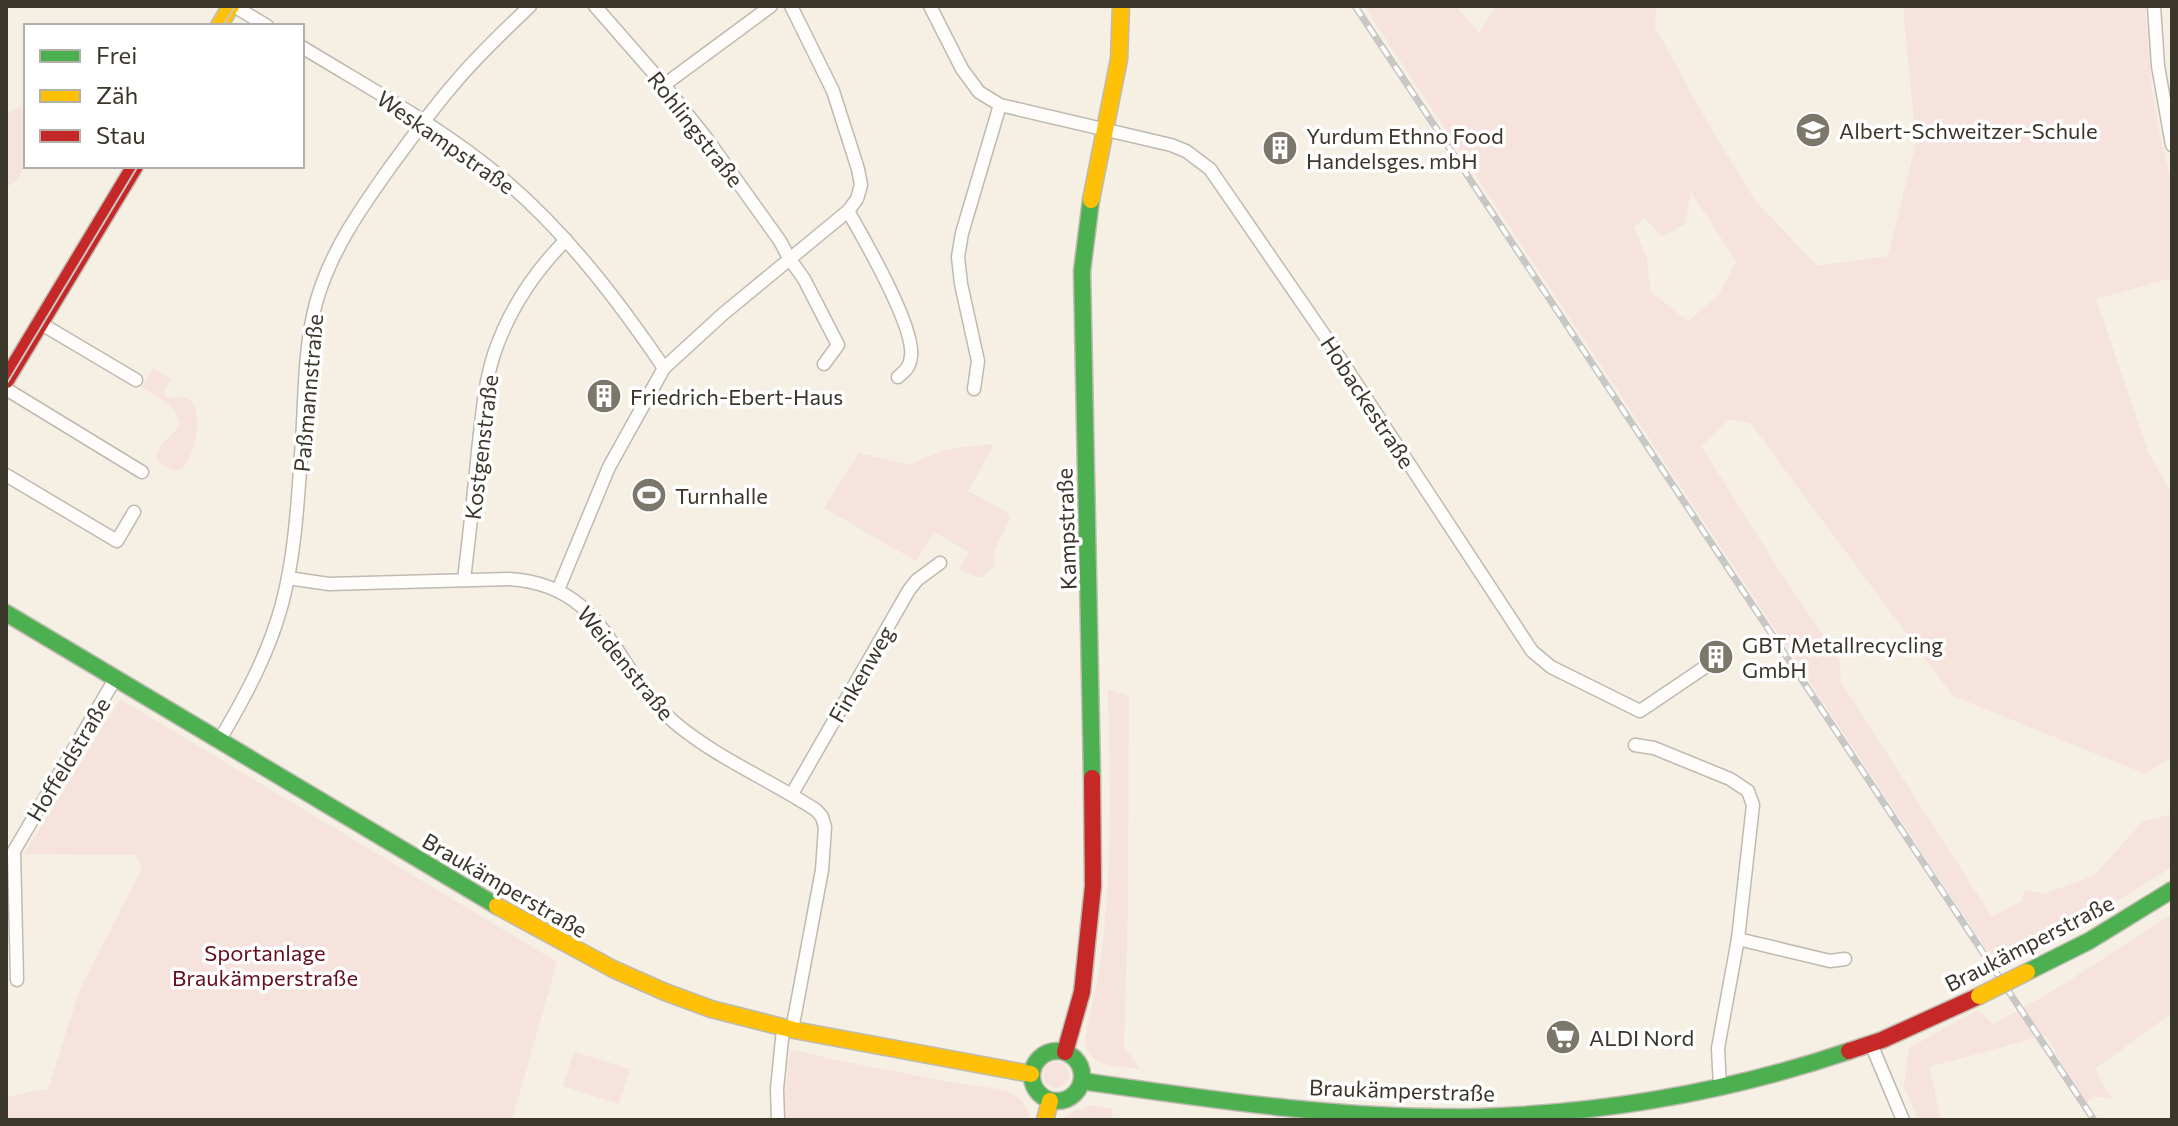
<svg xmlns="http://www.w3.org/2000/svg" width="2178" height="1126" font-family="Commissioner,sans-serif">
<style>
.green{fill:#f6e3de;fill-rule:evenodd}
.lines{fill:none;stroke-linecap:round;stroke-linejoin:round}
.street-casing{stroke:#bfbaaf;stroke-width:15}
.fast-casing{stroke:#bfbaaf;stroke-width:19}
.slow-casing{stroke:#bfbaaf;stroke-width:19}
.jam-casing{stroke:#bfbaaf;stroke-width:19}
.street{stroke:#fefdfb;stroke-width:12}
.fast{stroke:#4caf50;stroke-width:16}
.slow{stroke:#ffc107;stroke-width:16}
.jam{stroke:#c62828;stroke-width:16}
.tram{stroke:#c9c7c4;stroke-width:2}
.rail-casing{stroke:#c9c7c4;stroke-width:7}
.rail{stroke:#fff;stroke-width:4;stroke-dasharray:12;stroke-linecap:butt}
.slow-bridge-casing{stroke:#bfbaaf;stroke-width:19;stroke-linecap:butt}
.slow-bridge{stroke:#ffc107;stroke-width:16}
.labels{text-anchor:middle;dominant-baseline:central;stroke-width:7;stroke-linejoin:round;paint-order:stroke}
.street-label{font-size:22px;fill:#3b362a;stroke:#fff}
.poi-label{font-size:22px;fill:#3b362a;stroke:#fff;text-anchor:start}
.park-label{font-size:22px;fill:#640f1d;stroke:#fff}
</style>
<rect width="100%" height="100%" fill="#f5f0e3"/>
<g class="green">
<path d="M1364,6H1456L1479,33L1496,6H1656L1655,27L1705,118L1754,199L1817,266L1888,256L1916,142L1903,6H2145L2152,91L2162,145L2172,184V278L2096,299L2149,454L2172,494V760L2170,758L2146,774L1953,696L1750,423L1728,419L1701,446L1783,576L1839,659L1841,682L1992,917L2022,901L2025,890L2043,894L2094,876L2143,821L2172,814V867L2001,972ZM1691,192L1736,261L1718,296L1688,321L1651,292L1646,256L1634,228L1644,217L1662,237L1685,224Z"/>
<polygon points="26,104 26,162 17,181 6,187 6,114"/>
<path d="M153,368L171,379L164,392L166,398C172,398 180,396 186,398C207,405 195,457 182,469C171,472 165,467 156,459C158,441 174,438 180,423C174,404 158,396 142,387Z"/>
<polygon points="994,444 968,491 1008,513 1010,519 995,549 994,566 982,577 977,577 959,570 969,552 934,532 916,561 824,508 859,453 909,465 942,451 957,448"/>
<path d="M1108,689L1129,696L1128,905L1124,1047L1140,1069C1120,1066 1088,1068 1085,1042C1088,1016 1097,991 1100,964C1113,873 1110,781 1108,689Z"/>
<path d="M120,699L557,962L512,1120H6V1097C21,1096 34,1088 48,1090L79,991L142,868L136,855L24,854Z"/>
<polygon points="2172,914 2172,1013 2096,1068 2101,1082 2113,1099 2095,1096 2084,1104 2046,1035 1929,1067 1941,1120 1918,1120 1904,1087 1909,1048 1978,1010 1993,1024 2053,991"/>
<path d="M791,1049C845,1063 900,1072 955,1083C969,1086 998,1087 1009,1092C1020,1097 1031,1108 1029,1120H784L785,1091Z"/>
<polygon points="574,1052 630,1069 619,1104 563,1086"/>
<circle cx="1056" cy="1075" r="13"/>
<path d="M1094,1105L1112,1109L1113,1120H1063C1071,1110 1082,1108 1094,1105Z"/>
</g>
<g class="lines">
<defs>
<g id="street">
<polyline points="234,6 267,26"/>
<polyline points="595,6 664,85 707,139 780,241 789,258 804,279 838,345 824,364"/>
<polyline points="930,6 962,69 979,92 1000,105 1171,145 1186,151 1210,169 1327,339 1532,651 1551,667 1640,711 1708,665"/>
<polyline points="2154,6 2158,66 2172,145"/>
<path d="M302,47C369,88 441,127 502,178C566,232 617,299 664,368"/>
<polyline points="664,85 771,6"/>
<path d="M848,211C864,239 915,327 911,356C910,367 906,370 898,377"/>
<polyline points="40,323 136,380"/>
<polyline points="6,389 142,472"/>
<polyline points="974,389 978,361 961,284 958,257 962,233 1000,105"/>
<polyline points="6,475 117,541 134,512"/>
<path d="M288,578L329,584L509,579C608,585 612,669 674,722C715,757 770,780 816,810L822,817L825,827L822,870L792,1030"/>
<path d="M464,580C469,537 474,494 478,451C482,418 484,385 494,354C509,310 534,272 566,240"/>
<polyline points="558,590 609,467 664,368 723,314 848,211 857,199 861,185 858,169 833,91 791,6"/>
<path d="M219,741C245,697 269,653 282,604C296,551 298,496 302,441C305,396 304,348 316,303C330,252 361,208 391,166C412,138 431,110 454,84C477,56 504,31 530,6"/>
<polyline points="1635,745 1654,748 1730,779 1748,791 1753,805 1738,939 1718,1048 1720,1087"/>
<polyline points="792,794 909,590 917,580 940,563"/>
<polyline points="1738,939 1830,961 1845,959"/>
<polyline points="17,980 14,851 115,679"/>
<polyline points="1871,1044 1903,1120"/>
<polyline points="778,1120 777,1089 783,1029"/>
</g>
<g id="fast">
<polyline points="1091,200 1082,271 1092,778"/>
<polyline points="6,613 497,906"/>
<polyline points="2027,972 2089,941 2172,890"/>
<circle cx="1057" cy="1076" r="25"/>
<path d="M1082,1081C1214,1100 1347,1120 1480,1117C1605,1113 1731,1091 1849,1051"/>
</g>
<g id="slow">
<polyline points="219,26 231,6"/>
<polyline points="1091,200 1119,59 1121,6"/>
<polyline points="497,906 613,969 665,992 711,1009 794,1030 1031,1074"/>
<polyline points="1045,1120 1050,1101"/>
</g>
<g id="jam">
<polyline points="6,380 135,166"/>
<polyline points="1849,1051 1882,1040 1979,996"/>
<polyline points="1065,1052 1082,992 1093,886 1092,778"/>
</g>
</defs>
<use href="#street" class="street-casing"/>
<use href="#fast" class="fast-casing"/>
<use href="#slow" class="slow-casing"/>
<use href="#jam" class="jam-casing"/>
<use href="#street" class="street"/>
<use href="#fast" class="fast"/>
<use href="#slow" class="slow"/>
<use href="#jam" class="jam"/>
<g class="tram">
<polyline points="223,26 235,6"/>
<polyline points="6,385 138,166"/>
</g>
<defs>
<polyline id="rail" points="1355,6 2094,1120"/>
</defs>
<use href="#rail" class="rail-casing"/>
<use href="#rail" class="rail"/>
<defs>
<polyline id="slow-bridge" points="1979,996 2027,972"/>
</defs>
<use href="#slow-bridge" class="slow-bridge-casing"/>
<use href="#slow-bridge" class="slow-bridge"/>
</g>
<defs>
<symbol id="school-disc" viewBox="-11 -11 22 22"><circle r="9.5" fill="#7c776b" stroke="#fff"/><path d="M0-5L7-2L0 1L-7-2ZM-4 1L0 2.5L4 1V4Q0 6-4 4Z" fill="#fff"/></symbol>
<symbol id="building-disc" viewBox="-11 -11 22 22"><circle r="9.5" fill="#7c776b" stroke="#fff"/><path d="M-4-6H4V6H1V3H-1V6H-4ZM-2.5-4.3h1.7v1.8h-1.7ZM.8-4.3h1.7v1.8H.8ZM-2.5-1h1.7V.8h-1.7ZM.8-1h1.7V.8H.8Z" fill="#fff"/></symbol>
<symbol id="stadium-disc" viewBox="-11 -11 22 22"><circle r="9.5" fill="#7c776b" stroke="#fff"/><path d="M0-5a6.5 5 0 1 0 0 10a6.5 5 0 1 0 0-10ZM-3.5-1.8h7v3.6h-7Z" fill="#fff"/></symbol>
<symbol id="supermarket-disc" viewBox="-11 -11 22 22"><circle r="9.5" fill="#7c776b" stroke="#fff"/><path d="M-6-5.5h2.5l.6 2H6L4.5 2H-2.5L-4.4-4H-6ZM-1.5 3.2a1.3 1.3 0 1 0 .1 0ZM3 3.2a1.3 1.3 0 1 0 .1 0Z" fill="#fff"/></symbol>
</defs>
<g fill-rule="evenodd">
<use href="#school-disc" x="1793" y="110" width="40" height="40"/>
<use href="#building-disc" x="1260" y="128" width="40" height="40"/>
<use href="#building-disc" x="584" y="376" width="40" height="40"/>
<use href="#stadium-disc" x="629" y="475" width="40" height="40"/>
<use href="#building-disc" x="1696" y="637" width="40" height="40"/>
<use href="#supermarket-disc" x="1543" y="1017" width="40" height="40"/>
</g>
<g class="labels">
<g class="street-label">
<text transform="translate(696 129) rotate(52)">Rohlingstraße</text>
<text transform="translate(446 142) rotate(35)">Weskampstraße</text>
<text transform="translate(308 393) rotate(-85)">Paßmannstraße</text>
<text transform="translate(1368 402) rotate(57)">Hobackestraße</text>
<text transform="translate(481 447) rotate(-83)">Kostgenstraße</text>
<text transform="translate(1066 529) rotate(-92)">Kampstraße</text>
<text transform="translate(626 663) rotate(51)">Weidenstraße</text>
<text transform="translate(861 674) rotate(-60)">Finkenweg</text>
<text transform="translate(68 759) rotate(-59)">Hoffeldstraße</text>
<text transform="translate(505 885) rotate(30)">Braukämperstraße</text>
<text transform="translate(2029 943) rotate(-27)">Braukämperstraße</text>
<text transform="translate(1402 1090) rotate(2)">Braukämperstraße</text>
</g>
<g class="poi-label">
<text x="1839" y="130">Albert-Schweitzer-Schule</text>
<text x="1306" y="135">Yurdum Ethno Food<tspan x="1306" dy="25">Handelsges. mbH</tspan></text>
<text x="630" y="396">Friedrich-Ebert-Haus</text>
<text x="675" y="495">Turnhalle</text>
<text x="1742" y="644">GBT Metallrecycling<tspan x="1742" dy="25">GmbH</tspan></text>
<text x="1589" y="1037">ALDI Nord</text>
</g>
<g class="park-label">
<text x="265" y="952">Sportanlage<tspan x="265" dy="25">Braukämperstraße</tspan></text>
</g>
</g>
<rect width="2178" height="1126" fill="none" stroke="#3b362a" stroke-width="16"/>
<rect x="24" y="24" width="280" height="144" fill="#ffffff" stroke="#b1afaa" stroke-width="2"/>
<rect x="40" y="50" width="40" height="12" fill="#4caf50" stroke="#b1afaa" stroke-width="2"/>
<text x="96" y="64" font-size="24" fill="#3b362a">Frei</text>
<rect x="40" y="90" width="40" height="12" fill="#ffc107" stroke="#b1afaa" stroke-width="2"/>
<text x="96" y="104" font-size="24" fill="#3b362a">Zäh</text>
<rect x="40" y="130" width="40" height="12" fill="#c62828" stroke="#b1afaa" stroke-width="2"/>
<text x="96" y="144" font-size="24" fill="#3b362a">Stau</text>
</svg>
